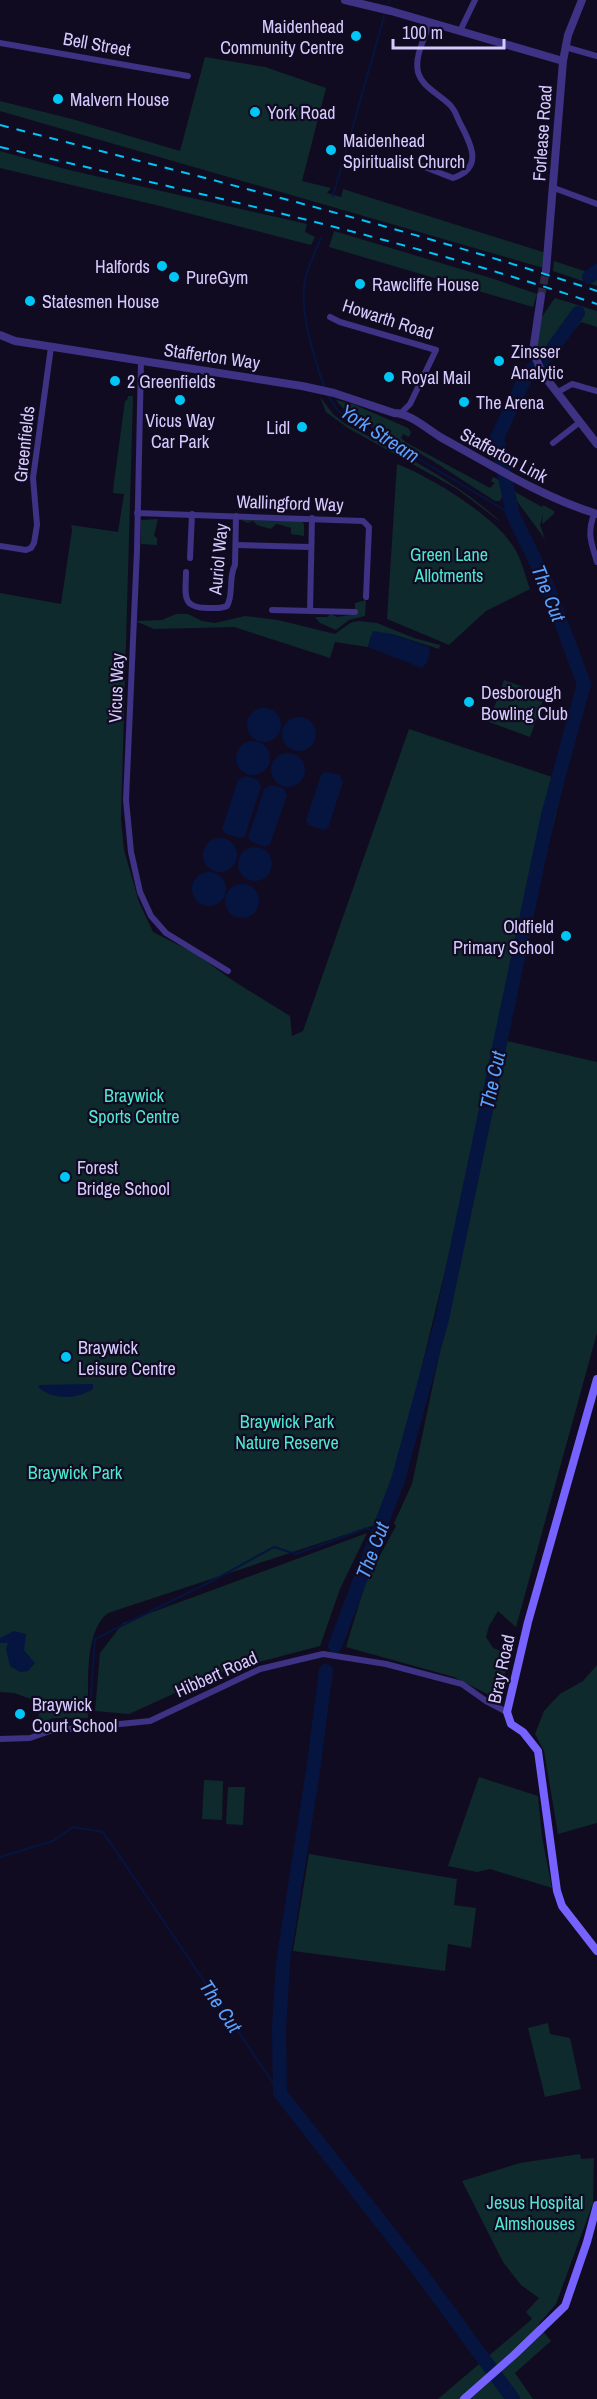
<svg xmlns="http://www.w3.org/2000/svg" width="597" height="2399" font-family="'Archivo Narrow',sans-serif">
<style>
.green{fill:#0e2a2c}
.water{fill:#051540}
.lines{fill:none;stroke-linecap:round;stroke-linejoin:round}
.stream{stroke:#051540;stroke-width:2}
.river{stroke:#051540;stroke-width:14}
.tertiary-tunnel{stroke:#2f2842;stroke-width:8;stroke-dasharray:8 4;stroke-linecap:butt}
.minor{stroke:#3d3284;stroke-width:6}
.tertiary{stroke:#3d3284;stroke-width:8}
.secondary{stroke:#7662ff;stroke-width:8}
.rail{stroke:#00c6f6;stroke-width:2;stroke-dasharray:9 8;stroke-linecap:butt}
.poi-dot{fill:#00c6f6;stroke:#110b21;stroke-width:2}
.labels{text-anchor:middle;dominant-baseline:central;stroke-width:4.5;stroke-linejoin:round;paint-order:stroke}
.poi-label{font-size:18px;fill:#d6cbff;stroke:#110b21;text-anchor:start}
.street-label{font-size:18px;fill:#d6cbff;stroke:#110b21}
.park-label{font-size:18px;fill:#4ee8d1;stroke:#110b21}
.water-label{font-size:20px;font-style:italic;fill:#59a2ff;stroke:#110b21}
</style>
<rect width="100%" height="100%" fill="#110b21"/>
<g class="green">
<polygon points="205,57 265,67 326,88 302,181 331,188 327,193 341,197 343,189 546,253 547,269 0,111 0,101 72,119 180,151"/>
<polygon points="0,151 69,170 307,224 305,232 315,237 311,245 307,244 160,206 0,168"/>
<polygon points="334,231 494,279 537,294 533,307 329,247"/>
<polygon points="554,261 584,271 597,272 597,286 553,271"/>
<path d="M555,298L597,311V327L581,322L553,354L539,351C532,328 542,316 555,298Z"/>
<path d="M128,396H133L121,819L124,850L139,902L153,932L196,954L232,980L290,1016L292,1036L303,1031L409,729L564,781L384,1522L108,1613C83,1632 89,1689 88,1718H53L36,1725L42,1703L14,1693L0,1692V593L61,604L72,530L71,525L118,532L124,494L113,493L114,482L125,401L127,400Z"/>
<path d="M320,397L333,414L344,423C399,453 456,480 502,523L457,489L348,428L326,412Z"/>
<polygon points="336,400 353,404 408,428 411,432 409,437 403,434 401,438 407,443 490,488 495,483 491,481 493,477 499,480 503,495 500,501 495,501 433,461 347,413"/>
<path d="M397,464C431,477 493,515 513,546C521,557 525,576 530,589L486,611L449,645L387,619Z"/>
<polygon points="510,489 542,507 543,505 554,511 554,514 542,524 543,514 540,525 545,539 511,493"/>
<polygon points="158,519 154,536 157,538 157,545 141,544 141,520"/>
<path d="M241,520L302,521L304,524V536L291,534V528C288,527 279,524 276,524L271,529L257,525L253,521L248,523Z"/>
<polygon points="366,600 365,616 349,620 336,630 320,623 315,617 327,617 331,614 337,617 355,614 355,603"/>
<polygon points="176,614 188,614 202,621 215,623 245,616 278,620 335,634 350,623 358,621 377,623 414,638 440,645 439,649 392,634 371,636 368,647 335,642 330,658 234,627 154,629 135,621 162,620"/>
<polygon points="504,680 545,695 530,737 489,722"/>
<polygon points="503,1040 597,1062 597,1333 516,1627 498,1611 489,1626 486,1637 493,1648 511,1655 499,1692 495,1698 454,1677 346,1647 366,1581 396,1526 394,1523 412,1484 464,1237"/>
<polygon points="367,1533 340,1589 320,1646 224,1671 129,1714 95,1711 100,1653 123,1623"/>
<polygon points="597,1665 597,1823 558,1834 544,1751 535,1734 544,1711 560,1694 583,1681"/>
<polygon points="479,1777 538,1796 542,1837 552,1888 490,1869 477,1872 448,1866"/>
<polygon points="204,1780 223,1781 222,1820 202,1819"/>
<polygon points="228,1787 245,1787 243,1825 226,1824"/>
<polygon points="309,1854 457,1879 454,1905 476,1908 471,1948 448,1944 445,1971 293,1951"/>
<polygon points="548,2023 550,2034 570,2038 581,2089 545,2097 528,2028"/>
<polygon points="580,2154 581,2159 594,2158 593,2203 556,2304 538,2325 551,2341 515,2373 533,2399 438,2399 532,2319 526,2312 539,2298 521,2285 503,2262 462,2181 520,2163"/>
</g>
<g class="water">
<path d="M373,631L392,634L429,647C431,654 428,663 422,668L368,647Z"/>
<circle cx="264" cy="725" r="17"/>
<circle cx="299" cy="734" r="17"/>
<circle cx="253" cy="758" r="17"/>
<circle cx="288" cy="770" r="17"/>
<polygon points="326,772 340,775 343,782 328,828 323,830 309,825 306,820 321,775"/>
<polygon points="246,776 258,780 261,787 245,836 240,838 226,834 222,829 238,780"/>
<polygon points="271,785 283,788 287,795 270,844 265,847 252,842 248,838 264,789"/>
<circle cx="220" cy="855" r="17"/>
<circle cx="255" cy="864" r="17"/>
<circle cx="209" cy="889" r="17"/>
<circle cx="242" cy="901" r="17"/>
<path d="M93,1384V1389C76,1399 55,1401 38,1387L40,1385Z"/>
<polygon points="14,1631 26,1634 24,1650 35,1663 28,1671 20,1672 10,1666 6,1649 8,1643 0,1643 0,1638"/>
</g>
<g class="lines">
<g class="stream">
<polyline points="389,3 390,0"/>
<polyline points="333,196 384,17"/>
<path d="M321,238C315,253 305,271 304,287C301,316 315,361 325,389"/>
<polyline points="327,394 338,411 513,515"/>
<polyline points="90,1709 95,1639 212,1581 274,1547 296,1554 367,1528 378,1535"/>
<polyline points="0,1857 53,1841 73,1827 103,1832 280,2093"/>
</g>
<g class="river">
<polyline points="589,277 597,271"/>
<polyline points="335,1646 398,1480 442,1319 548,815 584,684 546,582 513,515 497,438 527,374 548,355 578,313"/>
<polyline points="326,1671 313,1771 283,1962 279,2028 280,2093 420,2272 513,2399"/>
</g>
<polyline class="tertiary-tunnel" points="541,296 546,271"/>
<g class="minor">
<polyline points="460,31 475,0"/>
<polyline points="0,43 188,76"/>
<polyline points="565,47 597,56"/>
<path d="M422,166L453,178C483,168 472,146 461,125C457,118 456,111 450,105C439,94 422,87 418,72C414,56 426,36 430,22"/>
<polyline points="554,188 597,204"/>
<polyline points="330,317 340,322 436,350 410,404 401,413"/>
<polyline points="141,361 137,550 126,800 131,852 140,892 151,916 166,933 228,971"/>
<polyline points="558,392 572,384 597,391"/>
<polyline points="553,443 580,422"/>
<polyline points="137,513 363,521 369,527 366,597"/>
<path d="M594,514C587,534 591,542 597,562"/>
<polyline points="236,545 310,547"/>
<polyline points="0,546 26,550 31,548 34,543 37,525 33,478 51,347"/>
<polyline points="190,558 192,514"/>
<path d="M186,572C186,594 180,608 208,608C215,608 221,609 227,606C234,594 228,578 235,565L236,516"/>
<polyline points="272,610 355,612"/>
<polyline points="310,611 312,518"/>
<polyline points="0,1739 30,1738 50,1731 150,1721 260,1669 323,1654 386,1664 462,1684 486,1701 507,1712"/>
</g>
<g class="tertiary">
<polyline points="345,0 391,11 563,61"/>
<polyline points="546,271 563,61 568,35 582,0"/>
<polyline points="541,296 533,351 542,373 597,444"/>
<path d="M0,335L15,341L302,386L334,393L394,413C410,413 428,430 442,438C493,466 542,497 597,514"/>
</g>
<g class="secondary">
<polyline points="597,1379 528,1622 507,1712 511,1724 523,1732 538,1751 557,1891 562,1906 597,1951"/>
<polyline points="464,2399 514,2355 565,2306 587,2242 597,2205"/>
</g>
<g class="rail">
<path d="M0,125C200,177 401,226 597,291"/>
<path d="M0,147C201,194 402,238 597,304"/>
</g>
</g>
<g class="poi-dot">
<circle cx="356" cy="36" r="6"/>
<circle cx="58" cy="99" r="6"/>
<circle cx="255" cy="112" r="6"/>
<circle cx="331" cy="150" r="6"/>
<circle cx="162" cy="266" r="6"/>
<circle cx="174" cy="277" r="6"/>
<circle cx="360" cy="284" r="6"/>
<circle cx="30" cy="301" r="6"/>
<circle cx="499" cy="361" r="6"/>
<circle cx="389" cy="377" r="6"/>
<circle cx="115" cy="381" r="6"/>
<circle cx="180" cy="400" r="6"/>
<circle cx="464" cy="402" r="6"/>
<circle cx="302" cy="427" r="6"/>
<circle cx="469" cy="702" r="6"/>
<circle cx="566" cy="936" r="6"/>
<circle cx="65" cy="1177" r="6"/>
<circle cx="66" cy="1357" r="6"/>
<circle cx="20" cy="1714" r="6"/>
</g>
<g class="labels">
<g class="poi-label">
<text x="344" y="26" text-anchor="end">Maidenhead<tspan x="344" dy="21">Community Centre</tspan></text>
<text x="70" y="99">Malvern House</text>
<text x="267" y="112">York Road</text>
<text x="343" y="140">Maidenhead<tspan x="343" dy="21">Spiritualist Church</tspan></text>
<text x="150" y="266" text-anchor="end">Halfords</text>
<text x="186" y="277">PureGym</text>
<text x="372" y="284">Rawcliffe House</text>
<text x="42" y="301">Statesmen House</text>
<text x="511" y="351">Zinsser<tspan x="511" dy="21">Analytic</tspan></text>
<text x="401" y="377">Royal Mail</text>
<text x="127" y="381">2 Greenfields</text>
<text x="476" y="402">The Arena</text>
<text x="180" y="420" text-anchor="middle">Vicus Way<tspan x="180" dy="21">Car Park</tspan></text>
<text x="290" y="427" text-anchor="end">Lidl</text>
<text x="481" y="692">Desborough<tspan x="481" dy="21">Bowling Club</tspan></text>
<text x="554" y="926" text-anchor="end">Oldfield<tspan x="554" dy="21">Primary School</tspan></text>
<text x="77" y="1167">Forest<tspan x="77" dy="21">Bridge School</tspan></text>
<text x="78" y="1347">Braywick<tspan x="78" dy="21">Leisure Centre</tspan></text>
<text x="32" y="1704">Braywick<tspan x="32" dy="21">Court School</tspan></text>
</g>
<g class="street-label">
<text transform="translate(97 44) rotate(10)">Bell Street</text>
<text transform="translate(542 133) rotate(-86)">Forlease Road</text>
<text transform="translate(388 319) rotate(18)">Howarth Road</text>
<text transform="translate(212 356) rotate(8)">Stafferton Way</text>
<text transform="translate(24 444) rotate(-84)">Greenfields</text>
<text transform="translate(504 455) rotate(28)">Stafferton Link</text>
<text transform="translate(290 503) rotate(2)">Wallingford Way</text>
<text transform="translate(218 559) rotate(-85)">Auriol Way</text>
<text transform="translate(116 688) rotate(-88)">Vicus Way</text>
<text transform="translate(501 1669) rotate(-78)">Bray Road</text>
<text transform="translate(216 1674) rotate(-24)">Hibbert Road</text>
</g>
<g class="park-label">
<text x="449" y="554">Green Lane<tspan x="449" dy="21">Allotments</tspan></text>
<text x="134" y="1095">Braywick<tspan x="134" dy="21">Sports Centre</tspan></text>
<text x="287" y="1421">Braywick Park<tspan x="287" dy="21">Nature Reserve</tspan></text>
<text x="75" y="1472">Braywick Park</text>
<text x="535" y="2202">Jesus Hospital<tspan x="535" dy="21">Almshouses</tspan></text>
</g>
<g class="water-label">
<text transform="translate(380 433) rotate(33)">York Stream</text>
<text transform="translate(549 593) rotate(68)">The Cut</text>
<text transform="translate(492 1080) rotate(-78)">The Cut</text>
<text transform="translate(372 1550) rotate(-69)">The Cut</text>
<text transform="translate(221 2006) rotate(56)">The Cut</text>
</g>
</g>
<path d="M393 39v9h111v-9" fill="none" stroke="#d6cbff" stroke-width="3"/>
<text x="402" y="39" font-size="18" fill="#d6cbff" stroke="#110b21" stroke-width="4.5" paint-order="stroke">100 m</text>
</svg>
